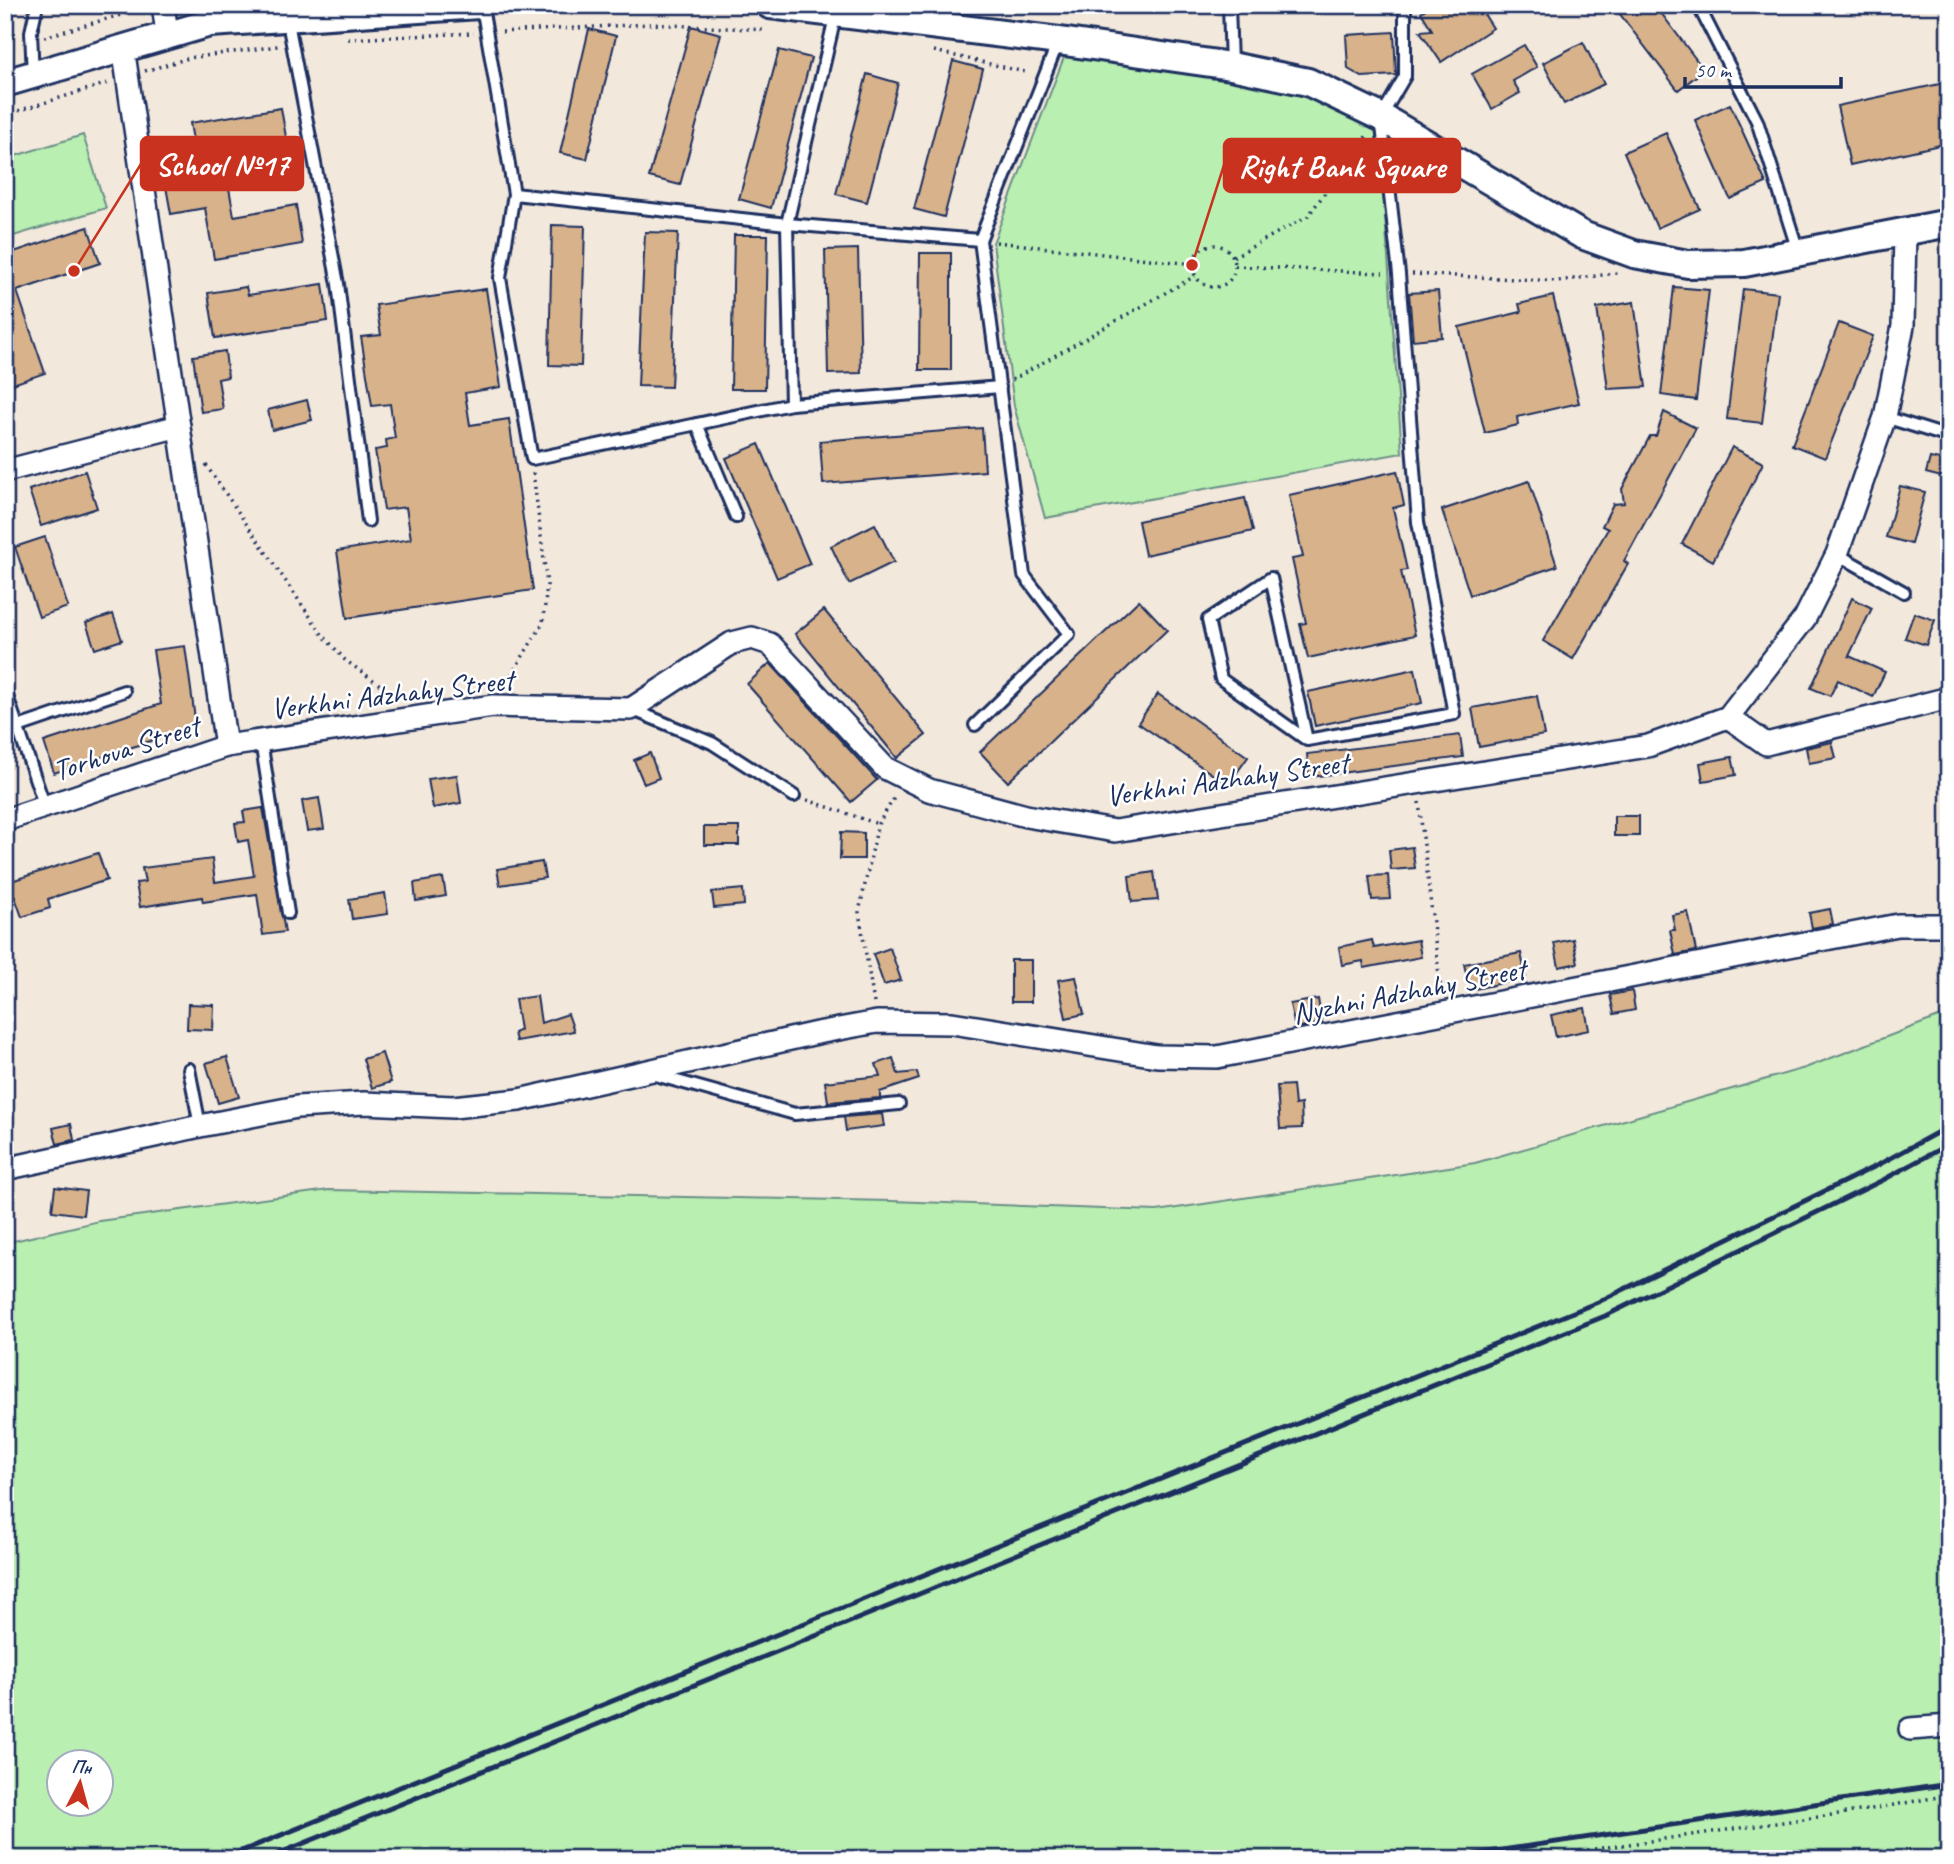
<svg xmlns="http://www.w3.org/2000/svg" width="1954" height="1864" font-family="Caveat,sans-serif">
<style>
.green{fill:#b9efb0;stroke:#6a8f87;stroke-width:2;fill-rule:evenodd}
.building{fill:#d8b28a;stroke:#1b2f5e;stroke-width:2}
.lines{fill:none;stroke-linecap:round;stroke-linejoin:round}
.service-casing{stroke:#1b2f5e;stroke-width:16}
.minor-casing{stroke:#1b2f5e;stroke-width:26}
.tertiary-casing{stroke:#1b2f5e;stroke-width:32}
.path{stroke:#1b2f5e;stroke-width:3.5;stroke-dasharray:2 5;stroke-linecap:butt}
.service{stroke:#fff;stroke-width:10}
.minor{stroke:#fff;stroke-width:21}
.tertiary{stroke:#fff;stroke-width:26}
.rail{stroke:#1b2f5e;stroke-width:5}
.labels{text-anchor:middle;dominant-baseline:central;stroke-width:5;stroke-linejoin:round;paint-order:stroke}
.street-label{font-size:30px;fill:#1b2f5e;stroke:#fff}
.leader{fill:none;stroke:#c8321e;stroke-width:2.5}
.callout-dot{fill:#c8321e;stroke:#fff;stroke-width:2.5}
.callout{fill:#c8321e;stroke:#c8321e;stroke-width:2.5}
.callout-label{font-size:32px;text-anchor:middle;font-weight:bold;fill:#fff}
</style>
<rect width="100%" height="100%" fill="#f3e8dc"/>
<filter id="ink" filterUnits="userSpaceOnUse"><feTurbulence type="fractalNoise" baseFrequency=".0143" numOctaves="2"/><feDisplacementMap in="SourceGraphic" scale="14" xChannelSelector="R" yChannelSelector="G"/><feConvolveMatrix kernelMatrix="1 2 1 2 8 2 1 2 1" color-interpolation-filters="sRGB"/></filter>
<g filter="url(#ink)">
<g class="green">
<polygon points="1069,44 1185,59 1378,117 1402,453 1045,518 1014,406 993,243"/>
<polygon points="83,135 106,208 7,238 5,159"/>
<path d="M1949,1013V1859H5V1243L99,1221L329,1190L892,1201L1157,1211L1475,1163L1805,1068ZM60,1762H102V1804H60Z"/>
</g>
<g class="building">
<polygon points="1432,5 1478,5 1493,28 1441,62 1420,31 1432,30 1421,12"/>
<polygon points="1613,5 1655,5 1704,70 1678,90"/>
<polygon points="691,26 721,34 680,185 649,177"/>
<polygon points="589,29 616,36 587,159 560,153"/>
<polygon points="1394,32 1396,75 1362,77 1348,69 1346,35"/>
<polygon points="1583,42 1604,84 1564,104 1543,63"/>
<polygon points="1524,45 1537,67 1513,81 1520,93 1492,109 1472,74"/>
<polygon points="779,50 811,58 771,208 739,199"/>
<polygon points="953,61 983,69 944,217 914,209"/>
<polygon points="867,74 898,83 867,202 836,194"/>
<polygon points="1949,82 1949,143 1850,165 1837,106"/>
<polygon points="1730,104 1766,183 1730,199 1695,120"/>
<polygon points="281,108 287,143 223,154 234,216 296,205 302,244 214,259 205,208 171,214 165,181 199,175 190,123"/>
<polygon points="1666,133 1700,209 1657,228 1624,152"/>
<polygon points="552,225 585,226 581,366 549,365"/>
<polygon points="88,227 100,263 17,291 45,373 10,385 5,371 5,255"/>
<polygon points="645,232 678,233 671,387 638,386"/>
<polygon points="734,235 768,235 765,389 731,389"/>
<polygon points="858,249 861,373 828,374 825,250"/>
<polygon points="920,253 951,253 951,370 919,370"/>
<polygon points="323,284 328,321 215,338 208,293 246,287 248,295"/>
<polygon points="1674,287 1709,290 1696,400 1661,395"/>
<polygon points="486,289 501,387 465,393 470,425 509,419 533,590 347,618 337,551 411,539 406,507 384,510 375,450 387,448 386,440 395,438 390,404 372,406 361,337 381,335 376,305"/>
<polygon points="1743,289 1778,293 1762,423 1727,419"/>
<polygon points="1438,291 1442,337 1413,340 1409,293"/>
<polygon points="1553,296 1579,403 1517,417 1518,425 1485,433 1459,327 1521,312 1519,304"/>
<polygon points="1634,302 1646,387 1608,389 1597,308"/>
<polygon points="1839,323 1873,336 1825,458 1792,445"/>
<polygon points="225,351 228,377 218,379 223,409 201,412 193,356"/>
<polygon points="307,400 312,420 272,430 268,410"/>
<polygon points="1664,412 1696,428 1624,561 1628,564 1573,659 1543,641 1608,529 1602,526 1613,504 1624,503 1622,489 1650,436 1656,436"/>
<polygon points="982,428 985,471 823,484 820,441"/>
<polygon points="759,444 810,564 777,578 726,458"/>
<polygon points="1732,447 1763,463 1713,561 1682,544"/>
<polygon points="1930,458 1949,462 1949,479 1926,473"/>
<polygon points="85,471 97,508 41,526 29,490"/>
<polygon points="1397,471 1404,505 1393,508 1407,570 1401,571 1415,635 1308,658 1300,624 1306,623 1292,559 1303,557 1289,495"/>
<polygon points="1529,481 1557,566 1470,595 1442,510"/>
<polygon points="1900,486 1925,492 1911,544 1886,537"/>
<polygon points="1245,498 1253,531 1145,555 1138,521"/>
<polygon points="875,524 894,562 849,584 831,546"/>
<polygon points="45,537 68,607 39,617 15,547"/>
<polygon points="1852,598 1872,608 1849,656 1885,672 1873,697 1838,680 1830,696 1811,688"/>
<polygon points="1139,600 1167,630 1008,782 980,752"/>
<polygon points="824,610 926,735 897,758 795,634"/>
<polygon points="1914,613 1935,620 1926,645 1905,638"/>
<polygon points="113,614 122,640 95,649 86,623"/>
<polygon points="185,646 196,726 54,773 44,742 161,704 153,650"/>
<polygon points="770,663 877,780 851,802 747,684"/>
<polygon points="1415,669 1422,703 1315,726 1308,692"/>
<polygon points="1158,694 1248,757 1228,785 1138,723"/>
<polygon points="1537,696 1544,735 1479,747 1472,708"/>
<polygon points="1460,735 1463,757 1309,777 1307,754"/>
<polygon points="1832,742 1836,758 1809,763 1806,748"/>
<polygon points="650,753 659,778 644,784 634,760"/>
<polygon points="1732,757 1736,775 1703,781 1700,763"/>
<polygon points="457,775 461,803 433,808 428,779"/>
<polygon points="319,798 324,829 307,831 302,801"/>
<polygon points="263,808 285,932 263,935 257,894 203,902 202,897 140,907 136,883 145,882 142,868 212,859 215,882 254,876 248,840 238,842 235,823 245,822 243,811"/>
<rect x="1614" y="816" width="25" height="20"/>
<rect x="704" y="827" width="35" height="18"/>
<polygon points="841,832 864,833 864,859 840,859"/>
<polygon points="1412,847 1415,868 1391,870 1389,850"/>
<polygon points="98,853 107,880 48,899 50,908 22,917 15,897 5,901 5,883"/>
<polygon points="542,862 545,878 500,885 497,869"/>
<polygon points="1154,872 1158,900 1132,902 1129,876"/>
<polygon points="1388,875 1390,899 1372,900 1369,876"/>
<polygon points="443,878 446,896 416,901 414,883"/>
<polygon points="743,889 744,905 714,908 712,892"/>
<polygon points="385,893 388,914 352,919 349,899"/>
<polygon points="1830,909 1833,924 1812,928 1809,913"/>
<polygon points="1688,912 1696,951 1675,955 1670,930 1675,930 1672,915"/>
<polygon points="1573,939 1578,963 1559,967 1554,943"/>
<polygon points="1372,940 1374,948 1418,940 1421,957 1364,968 1363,961 1342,965 1339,947"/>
<polygon points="890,948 901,980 884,985 873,954"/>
<polygon points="1521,953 1526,978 1470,990 1464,964"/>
<rect x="1011" y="960" width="20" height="42"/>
<polygon points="1076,977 1084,1014 1066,1018 1058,980"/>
<polygon points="1632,991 1635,1010 1614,1014 1610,995"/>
<polygon points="537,996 541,1023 568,1014 574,1031 516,1041 514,1033 520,1030 515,999"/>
<polygon points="1318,999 1322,1023 1295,1028 1290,1004"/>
<polygon points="188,1004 214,1005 213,1030 187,1029"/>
<polygon points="1585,1008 1589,1030 1556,1037 1551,1015"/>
<polygon points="382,1053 391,1082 372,1088 363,1059"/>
<polygon points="227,1057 239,1097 218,1103 206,1063"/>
<polygon points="893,1058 898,1074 917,1072 919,1079 880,1092 880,1098 828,1102 825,1082 880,1076 876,1064"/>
<polygon points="1293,1085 1295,1105 1301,1104 1302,1128 1280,1129 1277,1086"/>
<polygon points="882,1114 884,1126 846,1131 844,1117"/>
<polygon points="71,1124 74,1140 57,1144 53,1128"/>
<polygon points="55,1187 86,1191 83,1215 52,1211"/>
</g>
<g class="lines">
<defs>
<g id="service">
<polyline points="1229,5 1231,65"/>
<polyline points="1698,5 1757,121 1798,251"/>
<polyline points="482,6 514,194 500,278 532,459 791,404 1000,387"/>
<polyline points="287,17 338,284 368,521"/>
<polyline points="33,75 31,32 37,5"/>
<polyline points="514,194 787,224 980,240"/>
<polyline points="791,404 787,224 836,13"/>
<polyline points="1885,417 1949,437"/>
<polyline points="697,424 736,517"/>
<polyline points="1837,554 1904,592"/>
<polyline points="5,690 45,807"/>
<polyline points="631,709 712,743 794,796"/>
<polyline points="975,725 1069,634 1024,575 980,240 1058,42"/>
<polyline points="18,727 124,691"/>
<polyline points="1307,740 1271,578 1208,620 1221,679 1307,740 1454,714 1418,522 1399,274 1381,117 1405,76 1405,5"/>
<polyline points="261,741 288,913"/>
<polyline points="189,1069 200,1126"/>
<polyline points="652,1074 795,1114 899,1104"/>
</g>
<g id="minor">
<polyline points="163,5 167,33"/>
<polyline points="123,47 226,746"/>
<polyline points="5,471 179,426"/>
<polyline points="1728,717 1766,744 1949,698"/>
<polyline points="5,820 226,746 493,706 631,709 732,643 752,638 770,644 885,768 929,790 1026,816 1115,831 1648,746 1728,717 1805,618 1837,554 1885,417 1903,326 1905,232"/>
<polyline points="5,1169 200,1126 297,1107 364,1103 453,1107 519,1100 817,1033 877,1022 952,1023 1157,1056 1217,1057 1898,925 1949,925"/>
<polyline points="1910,1729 1949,1726"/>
</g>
<g id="tertiary">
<polyline points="770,5 1059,41 1231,66 1308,82 1381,117 1582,235 1634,254 1688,264 1744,263 1949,223"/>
<polyline points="5,83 210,23 479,5"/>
</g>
</defs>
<use href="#service" class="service-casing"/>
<use href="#minor" class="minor-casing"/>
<use href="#tertiary" class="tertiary-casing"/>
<g class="path">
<polyline points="502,32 650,24 767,30"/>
<polyline points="44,37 145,8"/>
<polyline points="348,39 474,33"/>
<polyline points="5,48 17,45"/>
<polyline points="934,51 1029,73"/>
<polyline points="145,71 189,58 278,46"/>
<polyline points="5,115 108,83"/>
<polyline points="996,242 1193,264"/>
<circle cx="1214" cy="266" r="21"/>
<polyline points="1233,257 1308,216 1368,134"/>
<polyline points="1235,266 1383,273"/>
<polyline points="1412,274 1558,281 1617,273"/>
<polyline points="1012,380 1195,276"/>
<polyline points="206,465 322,634 345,660 400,699"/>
<polyline points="504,687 543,623 547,585 533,472"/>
<polyline points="807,800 878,824"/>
<polyline points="1419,802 1441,992"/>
<polyline points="874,1003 859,912 878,824 896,795"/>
<polyline points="1525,1859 1866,1810 1949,1795"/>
</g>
<use href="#service" class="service"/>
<use href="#minor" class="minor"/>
<use href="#tertiary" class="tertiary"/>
<g class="rail">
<polyline points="222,1859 1598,1302 1878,1165 1949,1126"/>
<polyline points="265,1859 1605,1316 1885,1179 1949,1144"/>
<polyline points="1441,1859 1949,1784"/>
</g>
</g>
</g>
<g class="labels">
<g class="street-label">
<text transform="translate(392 694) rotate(-7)">Verkhni Adzhahy Street</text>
<text transform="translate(126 748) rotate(-18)">Torhova Street</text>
<text transform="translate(1227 779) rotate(-8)">Verkhni Adzhahy Street</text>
<text transform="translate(1409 991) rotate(-11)">Nyzhni Adzhahy Street</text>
</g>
</g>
<path class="leader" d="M74 271L141 164M1192 265L1224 165"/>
<g class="callout-dot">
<circle cx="74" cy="271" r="7"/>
<circle cx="1192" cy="265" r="7"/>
</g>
<g class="callout">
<rect x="141" y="137" width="162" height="53" rx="7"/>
<rect x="1224" y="139" width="236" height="53" rx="7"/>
</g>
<g class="callout-label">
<text x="222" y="175">School №17</text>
<text x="1342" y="177">Right Bank Square</text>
</g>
<rect width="1954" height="1864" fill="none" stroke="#fff" stroke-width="28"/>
<rect x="14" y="14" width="1926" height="1836" fill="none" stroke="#1b2f5e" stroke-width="2.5" filter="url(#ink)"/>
<g transform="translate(80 1783) rotate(6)"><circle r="33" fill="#ffffff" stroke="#a4acbf" stroke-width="2"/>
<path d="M0-5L12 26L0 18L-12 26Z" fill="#c8321e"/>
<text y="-10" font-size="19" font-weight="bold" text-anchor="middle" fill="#1b2f5e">Пн</text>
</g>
<path d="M1685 77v10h156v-10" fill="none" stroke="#1b2f5e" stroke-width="3.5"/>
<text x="1695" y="77" font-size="21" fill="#1b2f5e" stroke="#ffffff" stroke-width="5" paint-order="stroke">50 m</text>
</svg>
